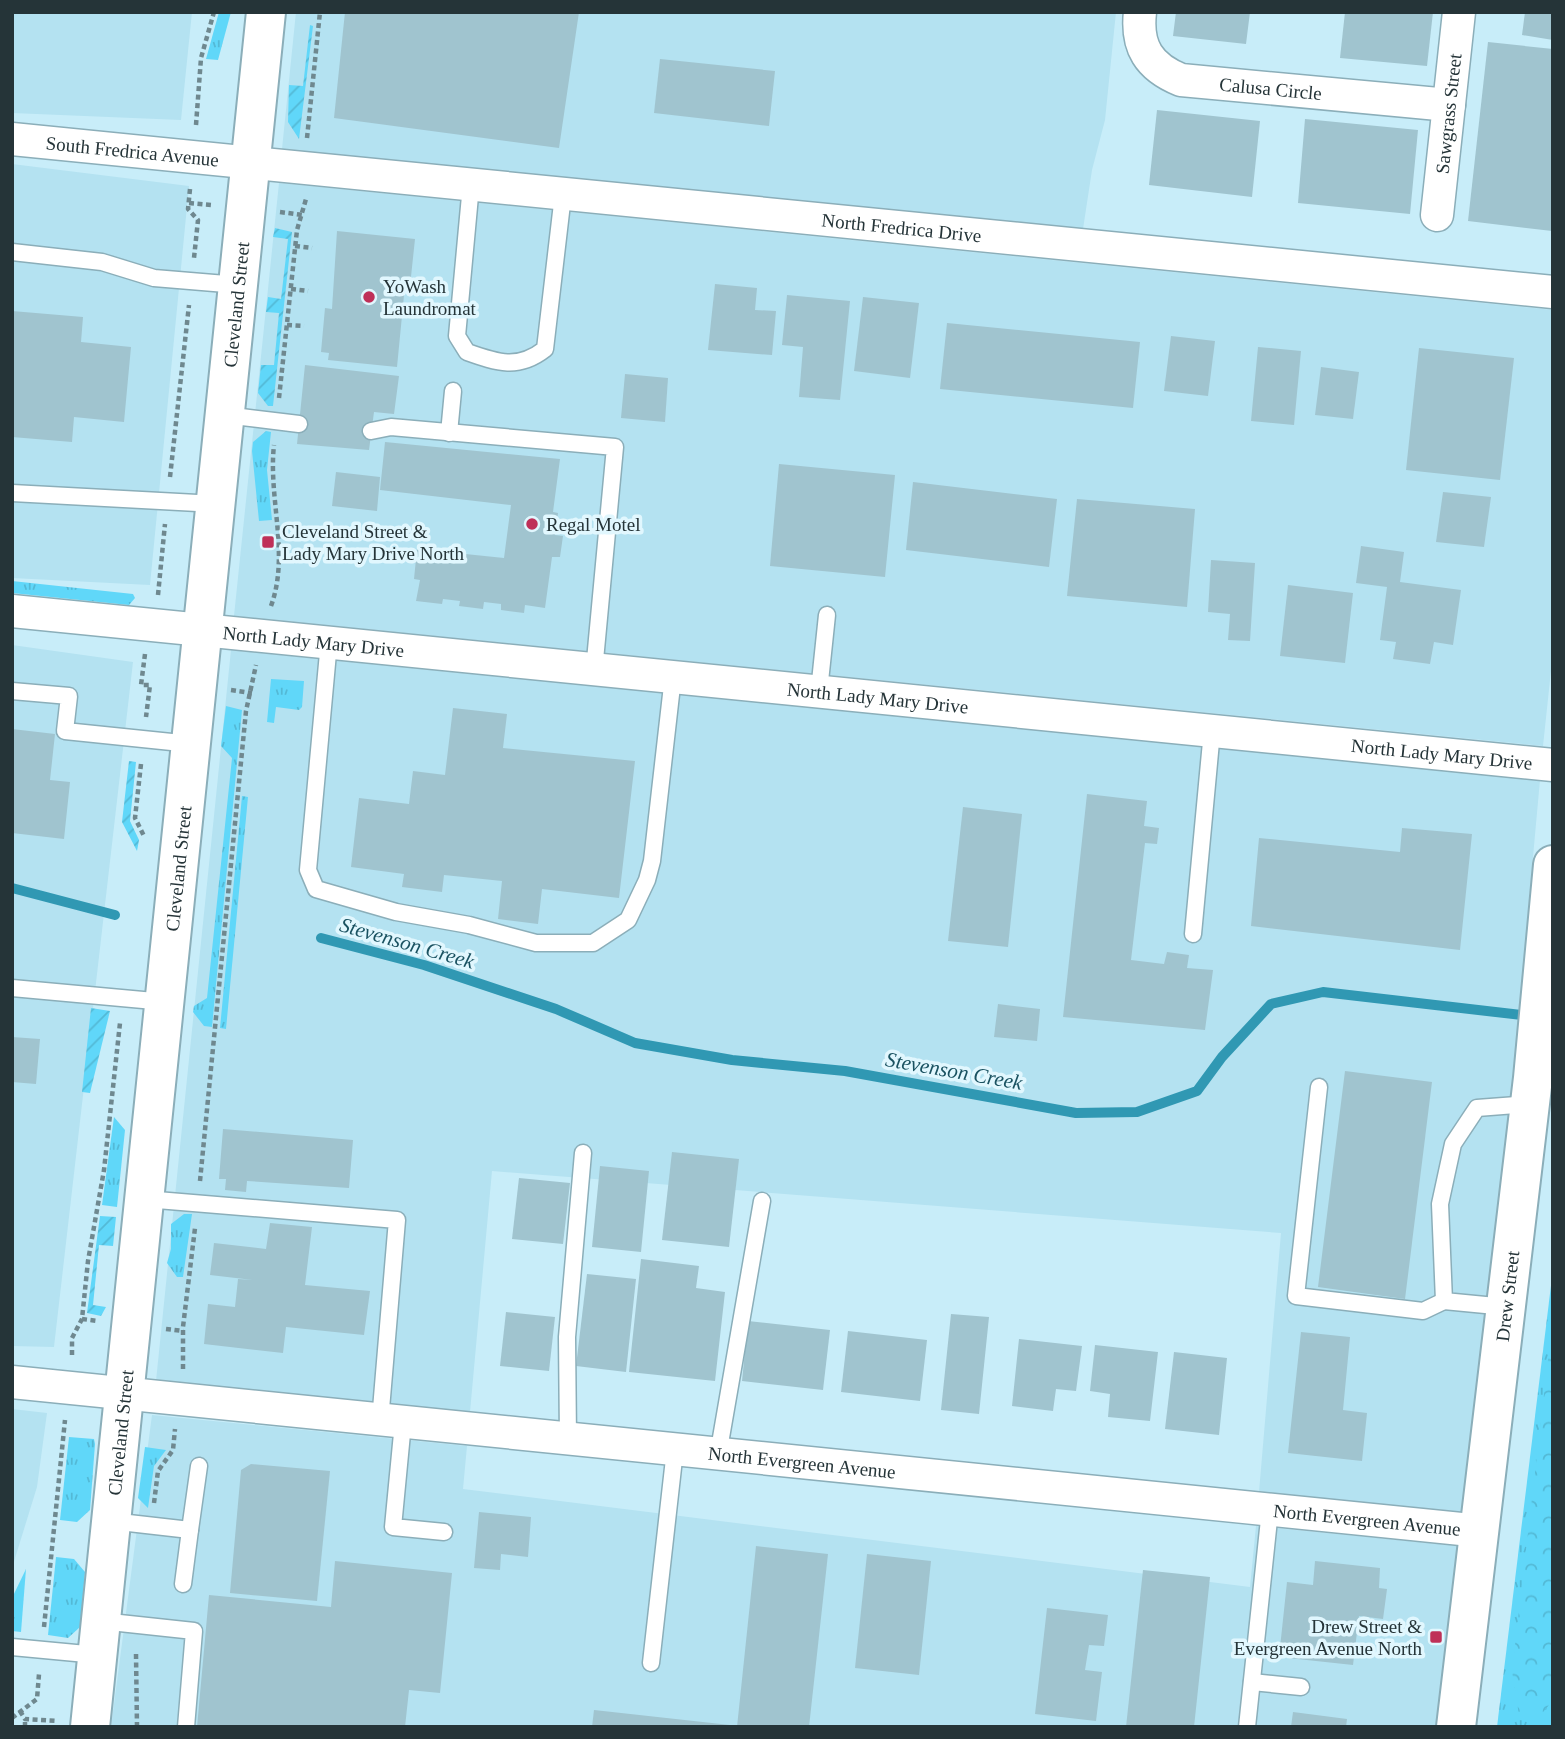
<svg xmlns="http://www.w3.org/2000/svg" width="1565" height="1739" font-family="Georgia,serif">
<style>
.built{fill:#b4e2f1}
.grass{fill:url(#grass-tufts)}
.forest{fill:url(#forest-crowns)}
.garden{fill:url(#garden-furrows)}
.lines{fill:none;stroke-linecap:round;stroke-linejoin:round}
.stream{stroke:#3098b3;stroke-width:10}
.building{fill:#a0c4cf}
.lane-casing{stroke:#8baeb9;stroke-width:19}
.street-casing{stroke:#8baeb9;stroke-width:35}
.secondary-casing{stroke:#8baeb9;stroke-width:42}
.path{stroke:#6f888f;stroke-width:4.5;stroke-dasharray:5 3.5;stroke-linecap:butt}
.lane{stroke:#fff;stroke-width:16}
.street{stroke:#fff;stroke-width:32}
.secondary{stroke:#fff;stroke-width:38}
.poi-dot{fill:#bf3058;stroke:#e1f7fe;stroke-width:2.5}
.labels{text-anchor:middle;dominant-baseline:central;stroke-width:7;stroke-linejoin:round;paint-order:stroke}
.street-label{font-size:19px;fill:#253438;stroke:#e1f7fe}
.poi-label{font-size:19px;fill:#253438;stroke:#e1f7fe;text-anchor:start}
.water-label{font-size:21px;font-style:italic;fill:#1a5261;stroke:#e1f7fe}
</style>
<defs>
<pattern id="grass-tufts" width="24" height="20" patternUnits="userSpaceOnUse" patternTransform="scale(1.75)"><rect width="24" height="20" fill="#60d7f9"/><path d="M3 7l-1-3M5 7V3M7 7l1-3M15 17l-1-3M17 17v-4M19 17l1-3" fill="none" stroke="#53b9d6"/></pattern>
<pattern id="forest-crowns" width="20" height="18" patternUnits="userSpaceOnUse" patternTransform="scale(1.75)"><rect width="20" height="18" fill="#60d7f9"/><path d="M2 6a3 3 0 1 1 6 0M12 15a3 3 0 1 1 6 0" fill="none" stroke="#53b9d6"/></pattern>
<pattern id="garden-furrows" width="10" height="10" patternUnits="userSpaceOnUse" patternTransform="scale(1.75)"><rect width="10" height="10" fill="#60d7f9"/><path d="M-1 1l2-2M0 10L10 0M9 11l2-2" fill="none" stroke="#53b9d6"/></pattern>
</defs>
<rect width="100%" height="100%" fill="#c8edf9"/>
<g class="built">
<polygon points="12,12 192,12 181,120 12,113"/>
<polygon points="296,12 1116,12 1105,120 1092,170 1083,229 282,149"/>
<polygon points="12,164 189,186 150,585 12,578"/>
<polygon points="279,183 1553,310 1553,652 1543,746 234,616"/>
<polygon points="12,645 133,662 54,1347 12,1346"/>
<polygon points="231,650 1540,780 1513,1076 1463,1512 1259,1492 1281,1233 492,1171 470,1412 156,1381"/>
<polygon points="12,1409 47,1413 37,1487 12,1568"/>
<polygon points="152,1415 467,1446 463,1489 1250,1587 1256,1526 1459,1546 1436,1727 111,1727"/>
</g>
<g class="grass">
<polygon points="219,12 231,12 218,60 206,59"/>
<polygon points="266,431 271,432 267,470 272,520 259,521 252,451 253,442"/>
<polygon points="12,581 133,594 135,598 129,605 12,593"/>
<polygon points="271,679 304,681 302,707 299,710 276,707 274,723 267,722"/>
<polygon points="226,706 242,710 212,1027 204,1026 193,1012 194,1006 207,998 232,758 221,746"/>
<polygon points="242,796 248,797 226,1029 220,1028"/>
<polygon points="114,1117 125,1130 117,1207 102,1205"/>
<polygon points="184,1214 192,1214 183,1277 177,1277 167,1263 171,1249 171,1224"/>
<polygon points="1553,1269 1553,1727 1497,1727"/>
<polygon points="69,1437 94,1439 95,1444 90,1510 77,1522 60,1520"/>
<polygon points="145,1447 166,1450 154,1466 148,1508 138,1498"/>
<polygon points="56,1557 74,1559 85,1572 80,1627 68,1638 48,1635"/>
<polygon points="26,1569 21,1632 12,1631 12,1598"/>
</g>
<polygon class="forest" points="1553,1317 1553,1700 1536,1721 1519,1715 1512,1671"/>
<g class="garden">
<polygon points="310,25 313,26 299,139 288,122 289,85 303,86"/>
<polygon points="275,228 292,232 273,406 268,406 258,393 261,365 274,365 279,313 266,312 268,297 281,299 288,239 273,237"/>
<polygon points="129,761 136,762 130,821 139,840 137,851 122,822"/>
<polygon points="91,1008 110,1011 90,1093 82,1092"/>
<polygon points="100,1216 116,1217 113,1246 99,1245 93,1305 106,1307 101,1316 87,1313"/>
</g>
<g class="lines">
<g class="stream">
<polyline points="12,888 115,915"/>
<polyline points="321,938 424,965 556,1009 635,1043 732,1060 845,1071 1076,1113 1137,1112 1197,1091 1222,1057 1271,1004 1323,992 1530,1016"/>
</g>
</g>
<g class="building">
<polygon points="345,12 579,12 559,148 334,118"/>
<polygon points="1176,12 1250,12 1246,44 1173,36"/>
<polygon points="1345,12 1433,12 1427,66 1340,58"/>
<polygon points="1525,12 1553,12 1553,40 1522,35"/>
<polygon points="1488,42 1553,49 1552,231 1468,221"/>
<polygon points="660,59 775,71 769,126 654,113"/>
<polygon points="1157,110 1260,121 1252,197 1149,185"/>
<polygon points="1305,119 1418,130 1410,214 1298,203"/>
<polygon points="337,231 415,239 410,286 405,285 397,367 328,360 329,353 321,352 325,308 332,309"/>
<polygon points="715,284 757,288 755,310 776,311 772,355 708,350"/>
<polygon points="787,295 850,301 840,400 799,397 803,347 782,345"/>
<polygon points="863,297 919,303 910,378 854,371"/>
<polygon points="12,311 83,317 81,342 131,347 124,422 74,417 72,442 12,437"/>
<polygon points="947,323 1140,342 1133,408 940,389"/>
<polygon points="1171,336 1215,341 1208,396 1164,391"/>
<polygon points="1258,347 1301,351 1294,425 1251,421"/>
<polygon points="1419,348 1514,358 1500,480 1406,470"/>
<polygon points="305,365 399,376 394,414 374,412 369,450 297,444"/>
<polygon points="1321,367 1359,372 1353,419 1315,415"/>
<polygon points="625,374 668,378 665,422 621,418"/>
<polygon points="385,442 560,459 553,512 558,513 555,535 563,536 560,557 552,557 545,608 525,605 524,613 501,610 501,604 484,602 483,609 459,606 460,601 443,599 442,604 416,601 420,580 414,579 417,549 504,558 511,505 380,490"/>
<polygon points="779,464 895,475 885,577 770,566"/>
<polygon points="336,472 380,477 377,511 332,506"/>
<polygon points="913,482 1057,499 1049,567 906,550"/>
<polygon points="1443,492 1491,497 1484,547 1436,542"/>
<polygon points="1077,499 1195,509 1187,607 1067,596"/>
<polygon points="1361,546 1404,552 1400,582 1461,590 1453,645 1434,642 1430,664 1393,659 1396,642 1380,640 1387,587 1356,583"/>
<polygon points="1211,560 1255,563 1250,641 1228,640 1230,614 1208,612"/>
<polygon points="1288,585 1353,593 1345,663 1280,656"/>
<polygon points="453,708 507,714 503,748 635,761 619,898 542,889 538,924 498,919 502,881 444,875 442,892 402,887 404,874 351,867 359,798 409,804 413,771 445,775"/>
<polygon points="12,729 55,734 50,780 70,782 64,839 12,833"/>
<polygon points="1087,794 1147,801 1144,826 1159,828 1157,844 1145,843 1131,960 1164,964 1167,952 1189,955 1187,968 1213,970 1205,1030 1063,1017"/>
<polygon points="963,807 1022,814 1008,947 948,941"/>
<polygon points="1402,828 1472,834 1460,950 1251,926 1259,838 1400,852"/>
<polygon points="998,1004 1040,1009 1037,1041 994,1037"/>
<polygon points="12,1037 40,1039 36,1084 12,1082"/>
<polygon points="1345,1071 1432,1082 1405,1299 1318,1287"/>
<polygon points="223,1129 353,1140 349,1188 247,1181 246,1192 225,1190 226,1179 219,1179"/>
<polygon points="672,1152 739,1159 729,1247 662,1240"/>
<polygon points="600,1166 649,1171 641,1252 592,1247"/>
<polygon points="519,1178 570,1183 563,1244 512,1239"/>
<polygon points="270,1223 312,1227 305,1285 370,1291 364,1335 286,1327 283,1353 204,1344 208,1304 235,1307 238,1279 253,1280 210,1275 214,1243 266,1249"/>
<polygon points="641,1259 699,1266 696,1288 725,1292 715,1381 629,1372"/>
<polygon points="587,1274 636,1279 626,1372 576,1366"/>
<polygon points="506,1312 555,1317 549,1371 500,1366"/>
<polygon points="951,1314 989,1317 979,1414 941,1410"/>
<polygon points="748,1321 830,1330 823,1390 742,1381"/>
<polygon points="848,1331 927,1340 920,1401 841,1392"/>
<polygon points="1301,1332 1350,1337 1343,1410 1367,1413 1362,1461 1288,1453"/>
<polygon points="1019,1339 1082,1346 1076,1391 1056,1389 1053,1411 1012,1406"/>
<polygon points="1095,1345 1158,1352 1150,1421 1108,1417 1110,1394 1090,1391"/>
<polygon points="1174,1352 1227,1358 1219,1435 1165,1429"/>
<polygon points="251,1464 330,1471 317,1601 230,1593 241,1470"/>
<polygon points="479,1512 531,1517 528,1557 501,1554 500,1570 474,1568"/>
<polygon points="756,1546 828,1554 809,1727 737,1727"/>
<polygon points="867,1554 931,1561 919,1675 855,1668"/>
<polygon points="335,1561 452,1573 440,1693 409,1690 405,1727 197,1727 209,1595 331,1607"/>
<polygon points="1315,1561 1380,1568 1379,1588 1387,1589 1383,1619 1359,1616 1353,1665 1279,1657 1287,1582 1313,1585"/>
<polygon points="1143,1570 1210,1577 1194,1727 1126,1727"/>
<polygon points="1047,1608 1108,1615 1104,1646 1089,1645 1085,1670 1102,1672 1096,1721 1035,1714"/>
<polygon points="594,1710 730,1725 730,1727 592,1727"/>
<polygon points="1293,1712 1347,1719 1346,1727 1291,1727"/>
</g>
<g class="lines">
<defs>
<g id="lane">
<path d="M471,185L457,336L467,352C498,363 518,370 545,349L563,195"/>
<polyline points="12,252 102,262 154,278 238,285"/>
<polyline points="225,415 299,424"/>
<polyline points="371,431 391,427 615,447 594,671"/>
<polyline points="449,433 453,391"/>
<polyline points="12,493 216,504"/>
<polyline points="329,642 308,870 316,889 396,912 469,925 536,943 593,943 628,920 647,880 652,861 673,677"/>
<polyline points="12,691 69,696 65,731 191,744"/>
<polyline points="819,691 827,615"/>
<polyline points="1193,934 1212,731"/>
<polyline points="12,988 165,1002"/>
<polyline points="1319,1087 1296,1296 1423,1311 1444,1301"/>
<polyline points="145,1199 397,1220 380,1421"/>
<polyline points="1506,1307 1444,1301 1440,1204 1453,1144 1477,1108 1529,1104"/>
<polyline points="403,1423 393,1527 444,1532"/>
<polyline points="568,1439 567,1337 583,1153"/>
<polyline points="718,1455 762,1201"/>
<polyline points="111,1521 190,1530 199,1466"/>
<polyline points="183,1584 190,1530"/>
<polyline points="101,1621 194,1631 186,1727"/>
<polyline points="12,1647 97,1655"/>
<polyline points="651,1663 675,1450"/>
<polyline points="1252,1682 1301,1687"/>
<polyline points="1247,1727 1270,1510"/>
</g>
<g id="street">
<path id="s1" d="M1140,12C1136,47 1149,67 1181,80L1449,105"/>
<path id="s2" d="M12,139L1553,292"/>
<path id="s3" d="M1437,215L1459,12"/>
<path id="s4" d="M12,611L1553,765"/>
<path id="s5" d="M12,1382L1481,1531"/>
</g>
<g id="secondary">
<path id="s6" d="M90,1727L266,12"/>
<path id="s7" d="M1456,1727L1533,1078L1553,865"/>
</g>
</defs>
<use href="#lane" class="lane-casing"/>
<use href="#street" class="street-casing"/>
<use href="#secondary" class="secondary-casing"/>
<g class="path">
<polyline points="196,125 201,58 214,12"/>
<polyline points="307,138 320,12"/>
<polyline points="190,189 188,209 198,220 194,258"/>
<polyline points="189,203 212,205"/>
<polyline points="280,212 303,215"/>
<polyline points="295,246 312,248"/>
<polyline points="291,289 308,291"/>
<polyline points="287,325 304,326"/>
<polyline points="279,398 297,230 306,199"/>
<polyline points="170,477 189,305"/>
<polyline points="158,595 165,524"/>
<path d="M271,606C290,554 268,499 274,445"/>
<polyline points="145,654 141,685 150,685 146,717"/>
<polyline points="231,690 252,693"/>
<polyline points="141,764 135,818 144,836"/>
<polyline points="200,1181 246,711 256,665"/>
<polyline points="82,1319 98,1321"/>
<polyline points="166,1329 183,1331"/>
<polyline points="72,1355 72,1338 82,1319 88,1261 104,1170 120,1023"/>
<polyline points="183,1369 183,1327 195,1228"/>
<polyline points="154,1503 158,1471 173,1450 175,1429"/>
<polyline points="44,1627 65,1420"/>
<polyline points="136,1654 137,1727"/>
<polyline points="20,1711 25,1719 57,1721"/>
<polyline points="12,1718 37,1699 39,1674"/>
<polyline points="25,1727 25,1719"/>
</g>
<use href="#lane" class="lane"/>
<use href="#street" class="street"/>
<use href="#secondary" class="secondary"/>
</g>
<g class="poi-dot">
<circle cx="369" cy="297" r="7"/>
<circle cx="532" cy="524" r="7"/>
<rect x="261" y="535" width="14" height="14" rx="3.5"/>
<rect x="1429" y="1630" width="14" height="14" rx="3.5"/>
</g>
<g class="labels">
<g class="street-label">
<text stroke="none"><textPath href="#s1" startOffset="177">Calusa Circle</textPath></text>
<text stroke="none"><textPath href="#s3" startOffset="102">Sawgrass Street</textPath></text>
<text stroke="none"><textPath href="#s2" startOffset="121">South Fredrica Avenue</textPath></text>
<text stroke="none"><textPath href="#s2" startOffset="894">North Fredrica Drive</textPath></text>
<text stroke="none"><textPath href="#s6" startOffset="1430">Cleveland Street</textPath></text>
<text stroke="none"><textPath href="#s4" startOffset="303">North Lady Mary Drive</textPath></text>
<text stroke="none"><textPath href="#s4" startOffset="870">North Lady Mary Drive</textPath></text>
<text stroke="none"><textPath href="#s4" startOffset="1437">North Lady Mary Drive</textPath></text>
<text stroke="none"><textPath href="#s6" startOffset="863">Cleveland Street</textPath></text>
<text stroke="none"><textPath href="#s7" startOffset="434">Drew Street</textPath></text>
<text stroke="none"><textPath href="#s6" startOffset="296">Cleveland Street</textPath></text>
<text stroke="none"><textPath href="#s5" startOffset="794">North Evergreen Avenue</textPath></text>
<text stroke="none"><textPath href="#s5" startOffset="1362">North Evergreen Avenue</textPath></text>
</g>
<g class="poi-label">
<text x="383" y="286">YoWash<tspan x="383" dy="22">Laundromat</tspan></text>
<text x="546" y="524">Regal Motel</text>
<text x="282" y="531">Cleveland Street &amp;<tspan x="282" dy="22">Lady Mary Drive North</tspan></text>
<text x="1422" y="1626" text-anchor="end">Drew Street &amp;<tspan x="1422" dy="22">Evergreen Avenue North</tspan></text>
</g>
<g class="water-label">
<text transform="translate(407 943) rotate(16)">Stevenson Creek</text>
<text transform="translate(954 1071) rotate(10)">Stevenson Creek</text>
</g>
</g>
<rect width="1565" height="1739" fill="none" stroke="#253438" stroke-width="28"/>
</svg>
